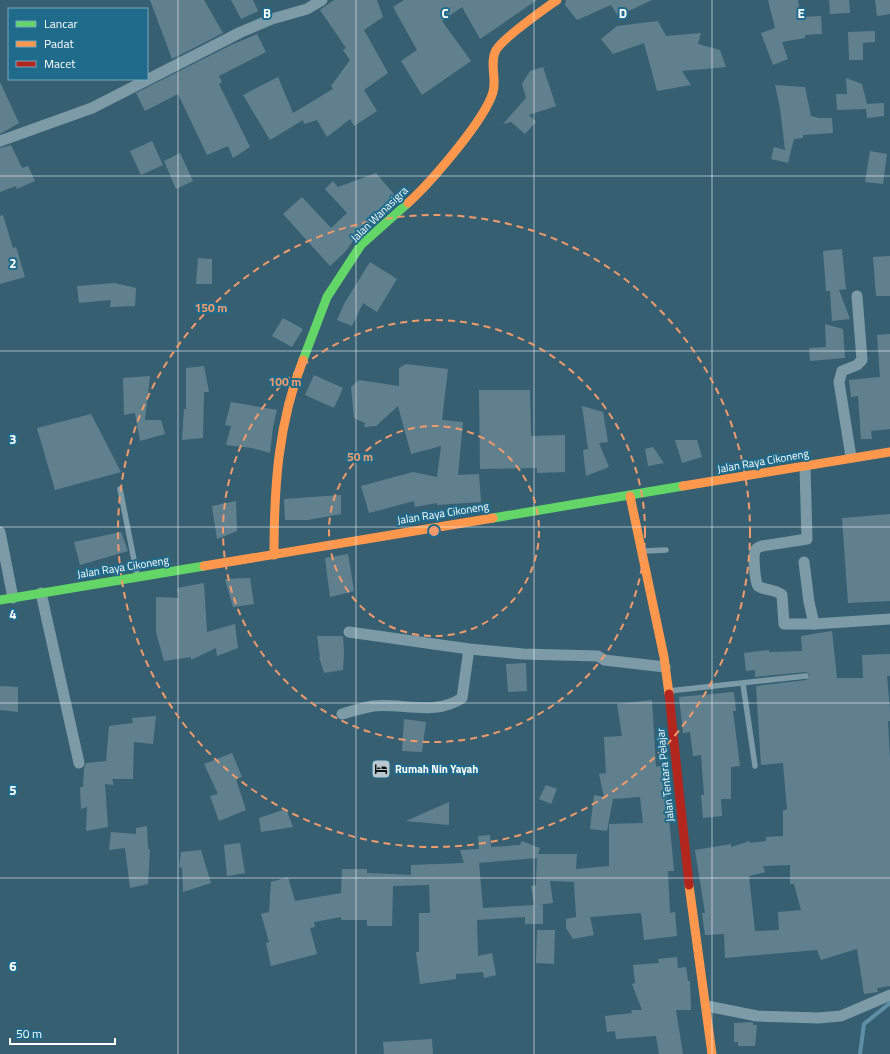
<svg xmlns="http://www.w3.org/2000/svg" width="890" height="1054" font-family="'Titillium Web',sans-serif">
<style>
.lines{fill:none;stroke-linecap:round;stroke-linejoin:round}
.stream{stroke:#5d90a6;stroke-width:4}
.building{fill:#61808e;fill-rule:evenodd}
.lane{stroke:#7d9ba7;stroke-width:5.5}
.street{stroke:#7d9ba7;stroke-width:11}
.fast{stroke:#63d668;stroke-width:9}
.slow{stroke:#ff974d;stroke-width:9}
.jam{stroke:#b3261e;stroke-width:9}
.grid{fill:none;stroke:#fff;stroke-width:1;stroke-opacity:0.55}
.ring{fill:none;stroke:#f19b6d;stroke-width:2;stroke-dasharray:7 5}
.labels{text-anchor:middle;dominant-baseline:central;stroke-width:4;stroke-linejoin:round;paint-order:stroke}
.street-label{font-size:11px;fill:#fff;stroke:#1e6b8b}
.poi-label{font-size:11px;font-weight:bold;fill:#fff;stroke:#1e6b8b;text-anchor:start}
.grid-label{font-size:13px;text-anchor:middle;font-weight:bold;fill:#fff;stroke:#1e6b8b;stroke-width:4;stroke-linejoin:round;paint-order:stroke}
.centre{fill:#f19b6d;stroke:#1e6b8b;stroke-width:2}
.ring-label{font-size:12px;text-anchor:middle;font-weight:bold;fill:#f19b6d;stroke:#1e6b8b;stroke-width:4;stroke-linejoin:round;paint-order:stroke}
</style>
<rect width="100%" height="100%" fill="#366072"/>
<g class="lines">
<polyline class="stream" points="860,1054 864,1024 890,1003"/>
</g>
<g class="building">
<polygon points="150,0 204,0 223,33 172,59"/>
<polygon points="231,0 253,0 258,11 241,19"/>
<polygon points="334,0 377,0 383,17 364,30 388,73 364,90 377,111 354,126 350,119 327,137 317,120 304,124 303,120 270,140 243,95 278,77 293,113 333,89 331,86 350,60 343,50 346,48 320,10"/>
<polygon points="404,0 537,0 480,39 462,7 442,21 471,61 422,95 401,61 417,50 393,7"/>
<polygon points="566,0 652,0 618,16 611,5 577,20 565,5"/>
<polygon points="768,0 798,0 801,17 821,16 822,34 805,35 805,38 782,42 788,59 773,65 761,33 775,28"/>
<polygon points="829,0 849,0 850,13 830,14"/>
<polygon points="875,0 890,0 890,14 877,16"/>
<polygon points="658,21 666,36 701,33 698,44 720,50 726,67 682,71 691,85 657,91 644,43 613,54 601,39 617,26"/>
<polygon points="875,31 875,42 863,43 863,60 849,60 848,32"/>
<polygon points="257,34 266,52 219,76 222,82 219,84 250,147 233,158 228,146 207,155 178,94 145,111 136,93 231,45"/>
<polygon points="543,67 556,106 529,115 536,122 525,134 511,122 503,124 526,98 522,84 530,71"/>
<polygon points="846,78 862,84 867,104 884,103 884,116 867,118 866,109 837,110 836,94 847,94"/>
<polygon points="0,82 19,123 0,134"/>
<polygon points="775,85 805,87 811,116 819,118 832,118 833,133 803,135 803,138 794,139 788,163 771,159 774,147 785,150 780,108"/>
<polygon points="152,141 163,165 141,175 130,151"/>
<polygon points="11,145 22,168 28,166 35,181 17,189 16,186 0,192 0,148"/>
<polygon points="870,151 887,154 883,184 865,182"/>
<polygon points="180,153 193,181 176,189 164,161"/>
<polygon points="376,173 398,199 355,238 345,252 330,266 283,214 302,197 331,228 347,213 325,189 333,181 338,187"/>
<polygon points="3,215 13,248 16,247 25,277 0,284 0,216"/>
<polygon points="842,249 846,289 839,290 850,319 832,321 830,291 826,291 823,251"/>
<polygon points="890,256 890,296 876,296 873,257"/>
<polygon points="198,258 212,259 212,284 196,284"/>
<polygon points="370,262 397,279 377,312 363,303 352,326 337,320 344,304"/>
<polygon points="115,283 136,288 135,306 110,307 111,300 79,303 77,286"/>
<polygon points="283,318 303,329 292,347 272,336"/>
<polygon points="825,324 843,329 845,358 810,361 809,348 826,347"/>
<polygon points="890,334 890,429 871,431 872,439 861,439 858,396 851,397 849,380 880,377 877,335"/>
<polygon points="406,364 448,369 442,420 463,422 458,475 479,474 481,502 437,505 437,503 415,507 414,501 369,513 361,486 413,472 437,477 441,446 411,454 398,406 376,426 364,427 365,423 354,418 351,387 359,380 399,386 399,368"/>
<polygon points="204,366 209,392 204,392 203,438 182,440 184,409 186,409 186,368"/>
<polygon points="314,375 343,388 334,408 305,395"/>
<polygon points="150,376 145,420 161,420 165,434 140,441 135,413 124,415 123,378"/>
<polygon points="479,390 530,390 531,436 565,435 565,472 537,473 537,468 480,469"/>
<polygon points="231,402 277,410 273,427 270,453 252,448 226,445 231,426 225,425"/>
<polygon points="582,406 603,412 608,442 599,443 609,467 586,476 583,450 588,449"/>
<polygon points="91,414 121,472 55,490 37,428"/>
<polygon points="675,440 697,440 702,457 682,463"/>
<polygon points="653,447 664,463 648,466 645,449"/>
<polygon points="341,495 341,514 308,520 285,520 284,499"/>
<polygon points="236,501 237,531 217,539 212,506"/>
<polygon points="890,514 890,601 848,603 842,518"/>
<polygon points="121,532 128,551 80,565 74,542"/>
<polygon points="348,554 354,591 330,597 325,558"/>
<polygon points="250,578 254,604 233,607 225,579"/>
<polygon points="204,583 207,632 235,624 238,648 217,656 216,648 191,660 191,657 164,661 156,632 156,597 179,598 177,588"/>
<path d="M832,631L837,678H863L862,655L890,654V676H887L890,710V721H888L890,760V986L877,988L878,992L864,994L857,949L821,960L817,950L725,958L724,934L705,935L702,913H705L695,850L731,844V847L750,841V843L766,841V837L783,836V810H787L783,763L761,765L756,686L806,680L810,675L806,672L755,677V670L746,671L744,653L769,650V652L802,651L801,636ZM790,865V884H794L801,910L778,912L779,930L755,931L749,876L765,872L763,866Z"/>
<polygon points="317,636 343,636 344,653 343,670 324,673 319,657 320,657"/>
<polygon points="526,663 527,691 508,692 506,664"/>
<polygon points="0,686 18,687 18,712 0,710"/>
<polygon points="734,692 736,711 733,711 740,766 731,767 731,799 721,799 722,816 703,818 701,795 704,795 701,755 693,756 690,732 683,733 679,697"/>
<path d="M652,700L656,767L664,765L674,871H668L670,913L675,912L677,936L644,940L641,913L590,917L594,935L573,939L566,928V919L576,917L574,882L550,881L553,903L539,905H543V924H525V917L477,920L478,956L492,953L496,975L484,978L483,972L456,974V979L420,984L416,952H419V913H430L429,885L393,886L392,926H367V920H341V917L314,922L315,927L310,928L317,954L271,966L266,943L269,942L261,914L269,912L271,882L288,877L295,901L341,893L342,869H367V873L411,875V865L464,863L460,850L479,849L478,836L490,835L491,847L520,845L522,841L540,848L538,854H577L576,869L609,866V824L643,823L640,797L613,799L607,831L590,829L594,795L604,797L599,774L606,773L604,737L622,736L617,704ZM537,858L536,885L531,886L534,905L483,908L479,863Z"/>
<polygon points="156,716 153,744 134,742 133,779 112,779 114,785 105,784 108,827 86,831 87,807 81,809 80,787 83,787 84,768 86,763 106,761 109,726 133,723 132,718"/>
<polygon points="404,719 426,722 422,752 402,751"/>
<polygon points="232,753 242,777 236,779 246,810 219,821 210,796 218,794 204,764"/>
<polygon points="546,785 557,789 551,804 539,799"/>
<polygon points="449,802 449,825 406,821"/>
<polygon points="286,809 293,827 261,832 259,818"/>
<polygon points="147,826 148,849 150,849 148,884 130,888 125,848 109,850 111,832 136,834 136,828"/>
<polygon points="240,843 245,873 227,876 224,845"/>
<polygon points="201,850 211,883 183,892 182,867 179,868 181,852"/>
<polygon points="537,930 555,930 554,964 536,963"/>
<polygon points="677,957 678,968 686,967 688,981 690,981 691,1010 676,1010 683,1054 659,1054 656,1036 616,1039 615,1031 607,1032 605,1016 632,1013 631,1010 642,1010 632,984 635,983 633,965 659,963 658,959"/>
<polygon points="753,1022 753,1025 757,1025 755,1046 738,1046 738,1042 734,1042 734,1023"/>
<polygon points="432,1039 433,1054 384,1054 383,1042"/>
</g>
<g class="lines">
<g class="lane">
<polyline points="120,489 137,575"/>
<polyline points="645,551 666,550"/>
<polyline points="743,684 755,766"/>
<polyline points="669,691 806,676"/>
</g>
<g class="street">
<polyline points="0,141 92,108 241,32 272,19 307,9 322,0"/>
<polyline points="851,457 839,382 842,371 857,365 862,360 857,296"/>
<polyline points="0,532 13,598"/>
<path d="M804,562L809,602L814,624H784L782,595C776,589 765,591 758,586C755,583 753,556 755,551C756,548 759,547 762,546L807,539L805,467"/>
<polyline points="41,593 79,763"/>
<polyline points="814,624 890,619"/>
<polyline points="349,632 469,649 523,654 598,656 604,660 665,667"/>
<path d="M342,714C352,711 363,708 373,706C402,703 436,716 462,698L469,649"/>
<polyline points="707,1006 757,1016 818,1018 841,1016 890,995"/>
</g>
<g class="fast">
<polyline points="303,360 327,297 361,245 408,203"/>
<polyline points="493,518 683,486"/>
<polyline points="0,600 204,566"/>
</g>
<g class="slow">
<path d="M408,203C430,183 485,120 493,92C497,79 489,63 496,50C504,37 543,10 557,0"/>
<polyline points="683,486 890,452"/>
<polyline points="630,496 664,657 669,694"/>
<path d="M274,555C274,487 278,423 303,360"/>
<polyline points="204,566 493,518"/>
<polyline points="689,885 712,1054"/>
</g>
<polyline class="jam" points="669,694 689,885"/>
</g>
<path class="grid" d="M178,0V1054M356,0V1054M534,0V1054M712,0V1054M0,176H890M0,351H890M0,527H890M0,703H890M0,878H890"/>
<g class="ring">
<circle cx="434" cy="531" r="105"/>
<circle cx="434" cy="531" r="211"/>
<circle cx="434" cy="531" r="316"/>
</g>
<defs>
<symbol id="hotel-square" viewBox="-11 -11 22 22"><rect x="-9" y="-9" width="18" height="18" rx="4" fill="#b9c7ce" stroke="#1e6b8b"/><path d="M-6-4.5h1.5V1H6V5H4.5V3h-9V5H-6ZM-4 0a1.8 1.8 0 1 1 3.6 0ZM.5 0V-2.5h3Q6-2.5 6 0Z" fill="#111"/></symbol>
</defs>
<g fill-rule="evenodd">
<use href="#hotel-square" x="370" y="758" width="22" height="22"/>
</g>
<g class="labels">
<g class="street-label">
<text transform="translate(379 214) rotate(-44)">Jalan Wanasigra</text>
<text transform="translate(763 461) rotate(-10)">Jalan Raya Cikoneng</text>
<text transform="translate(443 513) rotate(-9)">Jalan Raya Cikoneng</text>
<text transform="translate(123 567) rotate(-9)">Jalan Raya Cikoneng</text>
<text transform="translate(665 775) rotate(-96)">Jalan Tentara Pelajar</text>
</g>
<g class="poi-label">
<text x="395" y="769">Rumah Nin Yayah</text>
</g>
</g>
<g class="grid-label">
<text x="267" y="18">B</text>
<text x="445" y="18">C</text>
<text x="623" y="18">D</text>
<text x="801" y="18">E</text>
<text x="13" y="268">2</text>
<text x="13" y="444">3</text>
<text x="13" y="619">4</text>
<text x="13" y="795">5</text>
<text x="13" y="971">6</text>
</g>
<circle cx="434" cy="531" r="6" class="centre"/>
<g class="ring-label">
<text x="211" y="312">150 m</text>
<text x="285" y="386">100 m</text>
<text x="360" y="461">50 m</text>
</g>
<rect x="8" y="8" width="140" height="72" fill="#1e6b8b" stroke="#78a6b9"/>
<rect x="16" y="21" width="20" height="6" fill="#63d668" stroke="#78a6b9"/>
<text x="44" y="28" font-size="12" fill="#ffffff">Lancar</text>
<rect x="16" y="41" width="20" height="6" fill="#ff974d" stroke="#78a6b9"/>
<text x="44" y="48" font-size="12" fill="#ffffff">Padat</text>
<rect x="16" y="61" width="20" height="6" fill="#b3261e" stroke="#78a6b9"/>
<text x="44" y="68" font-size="12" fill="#ffffff">Macet</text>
<path d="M10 1038v6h105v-6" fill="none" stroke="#ffffff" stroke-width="2"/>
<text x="16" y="1038" font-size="12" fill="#ffffff" stroke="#1e6b8b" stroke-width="3" paint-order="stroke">50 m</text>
</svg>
